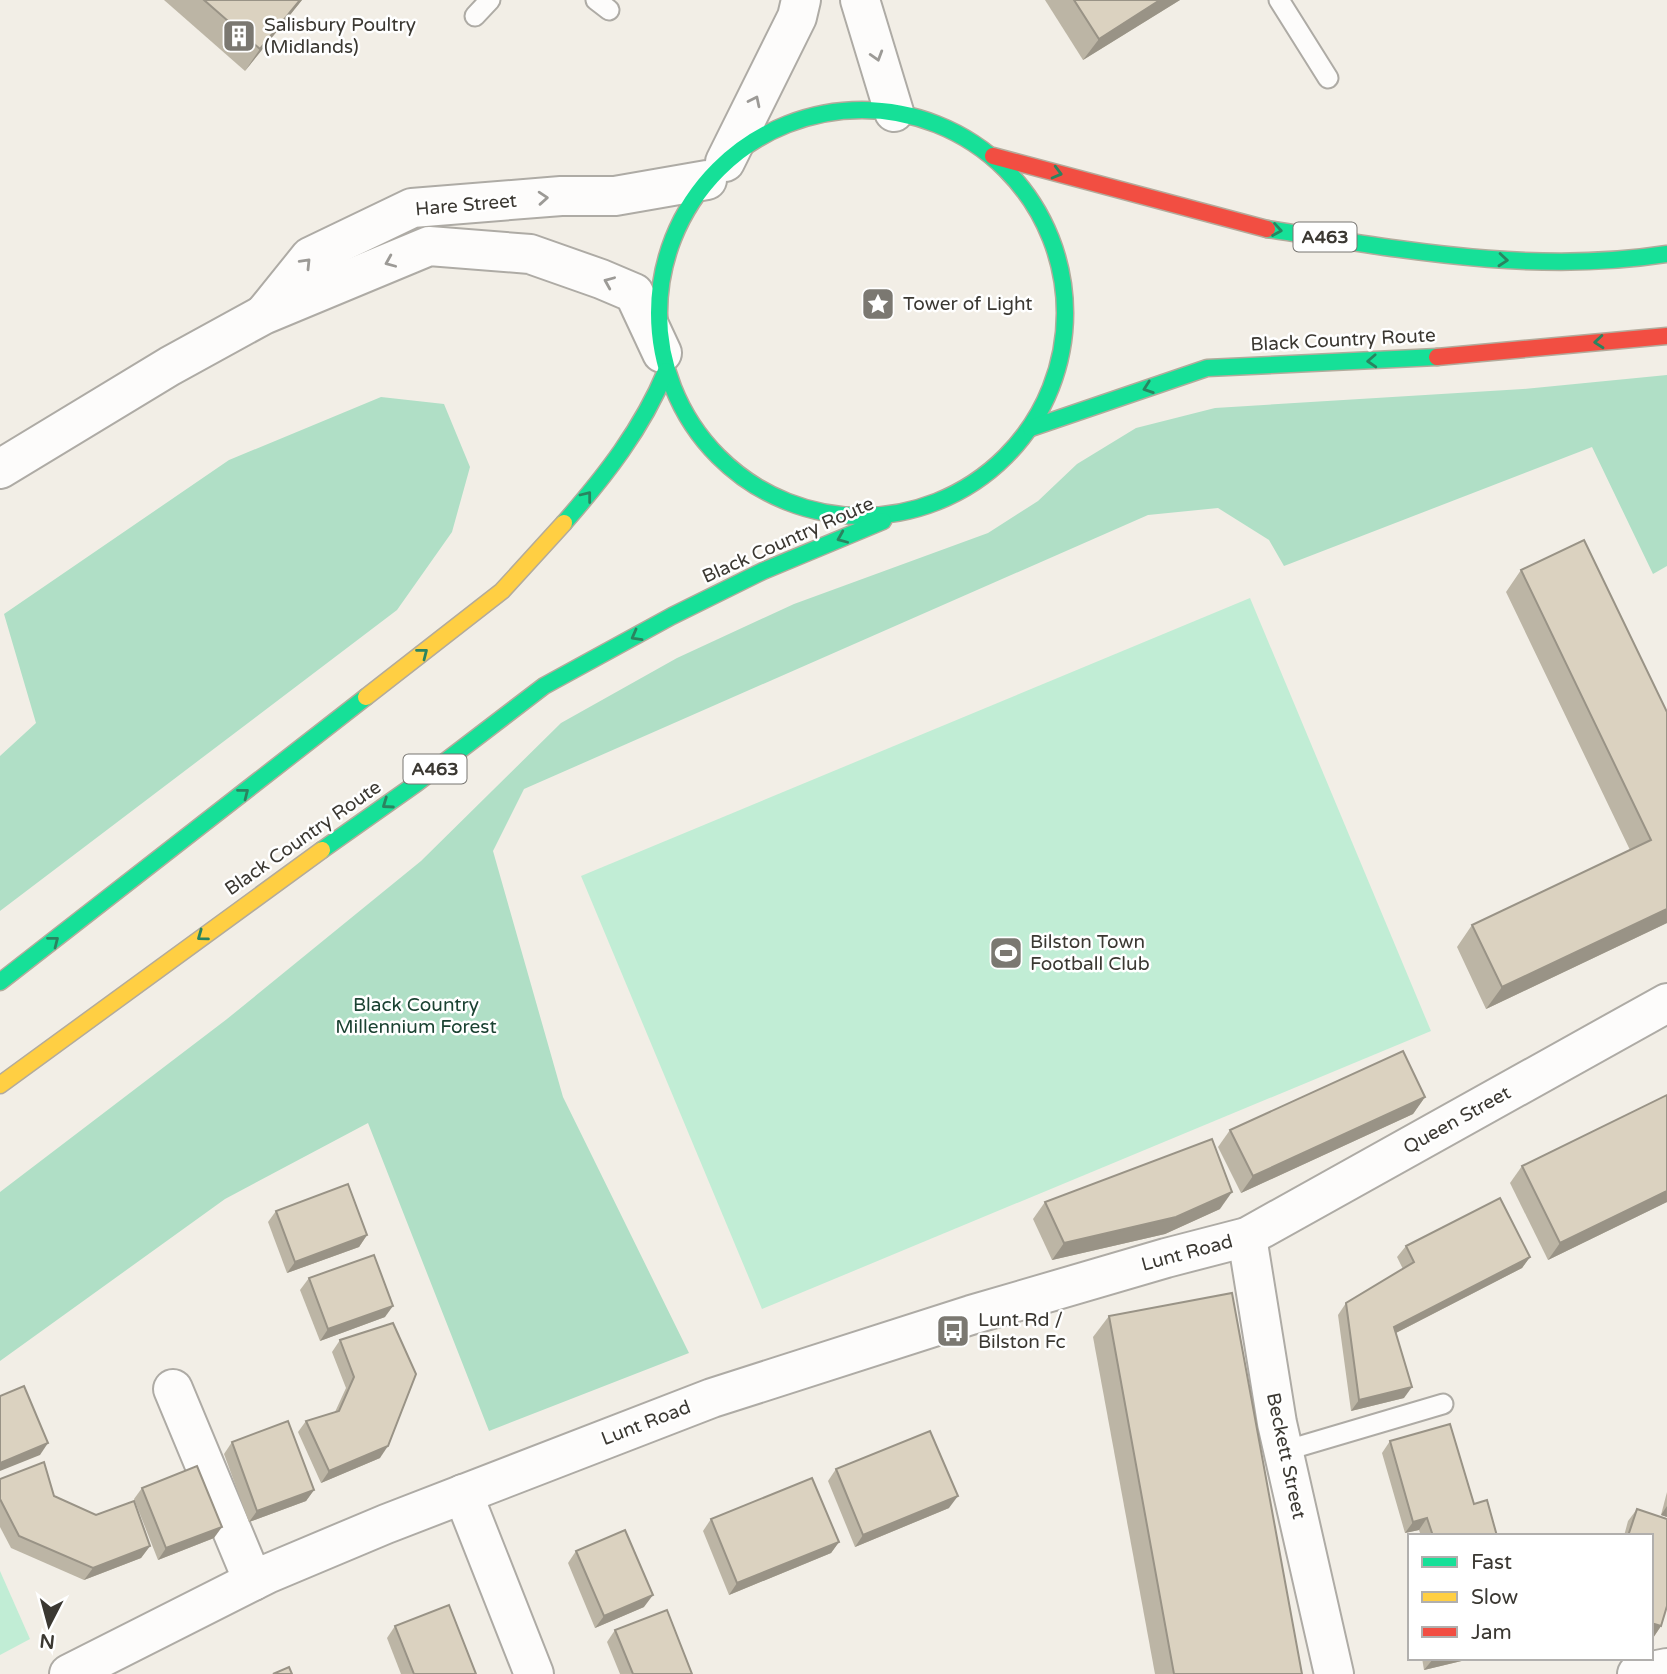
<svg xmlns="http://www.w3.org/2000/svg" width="1667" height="1674" font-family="'Varela Round',sans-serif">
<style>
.green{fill:#c1edd5}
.forest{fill:#b0dfc6}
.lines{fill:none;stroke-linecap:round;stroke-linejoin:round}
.lane-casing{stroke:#aeaba5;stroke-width:23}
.street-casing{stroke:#aeaba5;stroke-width:42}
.fast-casing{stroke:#b3ab9c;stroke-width:19}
.slow-casing{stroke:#b3ab9c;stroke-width:19}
.jam-casing{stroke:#b3ab9c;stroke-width:19}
.lane{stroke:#fdfcfb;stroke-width:19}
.street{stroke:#fdfcfb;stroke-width:38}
.fast{stroke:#16e098;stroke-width:16}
.slow{stroke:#ffcf43;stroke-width:16}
.jam{stroke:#f24e42;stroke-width:16}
.wall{fill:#bcb5a5}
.shaded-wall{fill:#999386}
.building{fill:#dbd2c0;stroke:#999386;stroke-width:2}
.oneway{stroke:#9c9a96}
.oneway2{stroke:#2a8460}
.labels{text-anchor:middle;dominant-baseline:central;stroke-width:5;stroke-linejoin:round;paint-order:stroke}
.shield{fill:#fff;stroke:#767470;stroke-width:2}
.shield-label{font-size:18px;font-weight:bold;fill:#3b3832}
.poi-label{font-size:19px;fill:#3b3832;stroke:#fff;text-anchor:start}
.street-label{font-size:19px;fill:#3b3832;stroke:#fff}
.park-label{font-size:19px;fill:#1b4232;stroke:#fff}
</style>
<rect width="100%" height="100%" fill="#f2eee6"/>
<g class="green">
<polygon points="1250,598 1431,1031 762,1309 581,876"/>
<polygon points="0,1571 30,1639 0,1655"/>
</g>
<g class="forest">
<polygon points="1667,375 1667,566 1653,574 1592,447 1284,566 1269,540 1218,508 1148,515 524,789 493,851 563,1097 689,1353 489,1431 368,1123 225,1199 0,1361 0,1192 227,1019 421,861 561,723 677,658 794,604 988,533 1038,501 1077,464 1136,428 1215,408 1523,389"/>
<polygon points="381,397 444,404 470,467 452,532 397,610 0,911 0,756 36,723 4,614 229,460"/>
</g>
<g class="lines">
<defs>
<g id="lane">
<polyline points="596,0 609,10"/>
<polyline points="1279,0 1328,78"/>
<polyline points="475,16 490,0"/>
<polyline points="1284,1451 1443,1404"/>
</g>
<g id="street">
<polyline points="860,0 894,112"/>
<polyline points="725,162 797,17 801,0"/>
<polyline points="264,314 310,257 412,208 561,196 615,196 707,180"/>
<polyline points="0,469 170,366 263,315 429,246 530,254 601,279 634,293 662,353"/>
<polyline points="1247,1237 1277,1423 1334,1674"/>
<polyline points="173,1389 253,1581"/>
<polyline points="463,1494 534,1674"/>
<polyline points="69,1674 267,1574 386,1524 712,1398 971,1315 1166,1258 1247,1237 1667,1003"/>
<polyline points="1637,1674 1667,1668"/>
</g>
<g id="fast">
<circle cx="862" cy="313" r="203"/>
<path d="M1267,229C1399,249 1533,275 1667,254"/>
<polyline points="1031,428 1207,368 1437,357"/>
<path d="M564,523C605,476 642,429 666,371"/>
<polyline points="322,850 417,783 544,686 672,616 763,571 883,521"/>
<polyline points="0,982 366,697"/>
</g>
<g id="slow">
<polyline points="366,697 502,591 564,523"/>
<polyline points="0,1085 322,850"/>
</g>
<g id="jam">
<polyline points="993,156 1267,229"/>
<polyline points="1437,357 1667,336"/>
</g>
</defs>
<use href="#lane" class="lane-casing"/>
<use href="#street" class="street-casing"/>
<use href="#fast" class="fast-casing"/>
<use href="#slow" class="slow-casing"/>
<use href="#jam" class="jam-casing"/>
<use href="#lane" class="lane"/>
<use href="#street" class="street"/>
<use href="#fast" class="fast"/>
<use href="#slow" class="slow"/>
<use href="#jam" class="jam"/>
</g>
<g class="wall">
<polygon points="164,0 302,0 245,71"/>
<polygon points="1045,0 1180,0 1083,60"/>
<polygon points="1521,570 1667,712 1667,923 1486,1009 1457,947 1472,925 1630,850 1506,592"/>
<polygon points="1667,1095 1667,1202 1548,1260 1510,1183 1522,1166"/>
<polygon points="1425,1097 1413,1114 1241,1193 1218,1147 1230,1130"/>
<polygon points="1045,1202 1220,1209 1165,1234 1052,1260 1033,1219"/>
<polygon points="276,1211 367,1235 359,1247 287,1273 268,1222"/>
<polygon points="1406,1246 1530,1257 1522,1268 1396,1333 1404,1398 1351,1411 1338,1315 1346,1303 1403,1269 1397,1257"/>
<polygon points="309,1278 385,1317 320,1341 300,1290"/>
<polygon points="1109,1316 1302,1674 1155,1674 1093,1337"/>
<polygon points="393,1323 380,1458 321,1483 298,1432 306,1421 335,1412 346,1388 332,1352 340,1340"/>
<polygon points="1390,1441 1474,1504 1497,1536 1421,1536 1419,1530 1405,1533 1382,1453"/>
<polygon points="232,1442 314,1490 306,1501 249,1522 224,1454"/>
<polygon points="836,1469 949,1508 855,1547 828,1481"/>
<polygon points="0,1479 54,1496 150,1546 141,1558 84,1580 11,1548 0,1527"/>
<polygon points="142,1488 214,1538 158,1560 134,1499"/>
<polygon points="1667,1492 1667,1517 1661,1515"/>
<polygon points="1637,1509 1667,1519 1667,1606 1661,1626 1653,1638 1651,1637 1651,1536 1624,1536 1628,1521"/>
<polygon points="711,1519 839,1542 831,1553 729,1595 703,1531"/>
<polygon points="576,1551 644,1607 595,1628 568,1563"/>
<polygon points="395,1626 476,1674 401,1674 387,1638"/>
<polygon points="615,1630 692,1674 620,1674 607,1642"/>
<polygon points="1422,1658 1474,1658 1424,1670"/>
</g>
<g class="shaded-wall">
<polygon points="300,0 302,0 245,71 260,49"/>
<polygon points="1160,0 1180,0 1083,60 1099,39"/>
<polygon points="1667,909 1667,923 1486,1009 1502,987"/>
<polygon points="1425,1097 1413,1114 1241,1193 1253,1176"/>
<polygon points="1667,1191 1667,1202 1548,1260 1560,1243"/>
<polygon points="1232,1192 1220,1209 1165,1234 1052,1260 1064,1243"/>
<polygon points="367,1235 359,1247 287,1273 295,1262"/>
<polygon points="1530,1257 1522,1268 1386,1338 1394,1327"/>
<polygon points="393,1306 385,1317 320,1341 328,1329"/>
<polygon points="1412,1387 1404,1398 1351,1411 1359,1400"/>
<polygon points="48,1443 40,1455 0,1471 0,1463"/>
<polygon points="388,1446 380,1458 321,1483 329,1471"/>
<polygon points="314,1490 306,1501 249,1522 257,1511"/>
<polygon points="958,1496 949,1508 855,1547 863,1535"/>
<polygon points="1667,1506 1667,1517 1661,1515"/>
<polygon points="1427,1518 1419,1530 1405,1533 1413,1522"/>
<polygon points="222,1527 214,1538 158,1560 166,1548"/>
<polygon points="839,1542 831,1553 729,1595 737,1583"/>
<polygon points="150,1546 141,1558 84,1580 93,1568"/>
<polygon points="653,1595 644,1607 595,1628 604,1616"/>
<polygon points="1651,1623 1661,1626 1653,1638 1651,1637"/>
<polygon points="1434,1658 1474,1658 1424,1670 1433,1659"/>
</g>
<g class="building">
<polygon points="204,0 300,0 260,49"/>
<polygon points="1074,0 1160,0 1099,39"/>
<polygon points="1584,540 1667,712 1667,909 1502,987 1472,925 1651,840 1521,570"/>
<polygon points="1403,1051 1425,1097 1253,1176 1230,1130"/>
<polygon points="1667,1095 1667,1191 1560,1243 1522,1166"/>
<polygon points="1212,1139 1232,1192 1176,1217 1064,1243 1045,1202"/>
<polygon points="348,1184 367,1235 295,1262 276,1211"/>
<polygon points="1500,1198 1530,1257 1394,1327 1412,1387 1359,1400 1346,1303 1414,1262 1406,1246"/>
<polygon points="374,1255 393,1306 328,1329 309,1278"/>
<polygon points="1232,1293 1302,1674 1174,1674 1109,1316"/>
<polygon points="393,1323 416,1374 388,1446 329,1471 306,1421 339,1411 354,1377 340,1340"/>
<polygon points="24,1386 48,1443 0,1463 0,1396"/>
<polygon points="288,1421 314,1490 257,1511 232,1442"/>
<polygon points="1450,1424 1474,1504 1487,1500 1497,1536 1433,1536 1427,1518 1413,1522 1390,1441"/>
<polygon points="930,1431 958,1496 863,1535 836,1469"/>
<polygon points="44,1462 54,1496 96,1515 134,1501 150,1546 93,1568 19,1536 0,1499 0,1479"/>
<polygon points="197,1466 222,1527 166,1548 142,1488"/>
<polygon points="812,1478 839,1542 737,1583 711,1519"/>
<polygon points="1637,1509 1667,1519 1667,1606 1661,1626 1651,1623 1651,1536 1628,1536"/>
<polygon points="625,1530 653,1595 604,1616 576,1551"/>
<polygon points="449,1605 476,1674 414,1674 395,1626"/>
<polygon points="667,1610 692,1674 633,1674 615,1630"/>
<polygon points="289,1667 292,1674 273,1674"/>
</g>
<defs><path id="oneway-chevron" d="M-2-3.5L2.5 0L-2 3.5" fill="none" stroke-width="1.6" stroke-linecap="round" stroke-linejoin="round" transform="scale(1.75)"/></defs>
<g class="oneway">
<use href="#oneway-chevron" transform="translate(877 56) rotate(73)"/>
<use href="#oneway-chevron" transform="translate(755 101) rotate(-64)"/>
<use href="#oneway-chevron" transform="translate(543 198) rotate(-4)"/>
<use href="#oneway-chevron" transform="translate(390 262) rotate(157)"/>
<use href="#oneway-chevron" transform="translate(306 263) rotate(-46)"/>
<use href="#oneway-chevron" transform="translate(609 282) rotate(-157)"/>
</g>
<g class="oneway2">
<use href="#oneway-chevron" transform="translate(1057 173) rotate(15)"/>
<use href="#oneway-chevron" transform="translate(1277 230) rotate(9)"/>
<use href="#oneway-chevron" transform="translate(1503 260) rotate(5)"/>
<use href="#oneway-chevron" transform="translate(1599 342) rotate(175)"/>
<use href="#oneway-chevron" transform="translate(1372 361) rotate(177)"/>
<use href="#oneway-chevron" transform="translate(1148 388) rotate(161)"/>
<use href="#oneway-chevron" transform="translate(587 496) rotate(-52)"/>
<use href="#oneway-chevron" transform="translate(842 538) rotate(157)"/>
<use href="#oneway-chevron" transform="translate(636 636) rotate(151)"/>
<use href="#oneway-chevron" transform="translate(423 653) rotate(-38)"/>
<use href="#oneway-chevron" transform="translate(244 793) rotate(-38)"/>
<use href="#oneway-chevron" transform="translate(387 804) rotate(145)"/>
<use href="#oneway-chevron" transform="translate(202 936) rotate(144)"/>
<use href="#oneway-chevron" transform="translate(54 941) rotate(-38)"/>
</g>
<defs>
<symbol id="building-square" viewBox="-11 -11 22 22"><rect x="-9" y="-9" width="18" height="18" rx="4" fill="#7b7871" stroke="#fff"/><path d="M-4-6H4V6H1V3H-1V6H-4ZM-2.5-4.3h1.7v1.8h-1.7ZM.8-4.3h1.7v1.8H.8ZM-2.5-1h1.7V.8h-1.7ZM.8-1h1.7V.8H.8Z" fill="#fff"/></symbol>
<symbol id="sight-square" viewBox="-11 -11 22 22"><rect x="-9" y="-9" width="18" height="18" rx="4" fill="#7b7871" stroke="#fff"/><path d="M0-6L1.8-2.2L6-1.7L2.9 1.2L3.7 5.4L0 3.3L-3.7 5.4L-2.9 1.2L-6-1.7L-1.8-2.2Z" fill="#fff"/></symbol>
<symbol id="stadium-square" viewBox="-11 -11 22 22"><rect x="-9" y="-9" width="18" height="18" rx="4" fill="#7b7871" stroke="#fff"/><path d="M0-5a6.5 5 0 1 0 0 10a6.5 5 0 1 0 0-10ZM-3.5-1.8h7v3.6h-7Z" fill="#fff"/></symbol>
<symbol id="bus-square" viewBox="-11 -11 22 22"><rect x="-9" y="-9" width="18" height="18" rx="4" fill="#7b7871" stroke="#fff"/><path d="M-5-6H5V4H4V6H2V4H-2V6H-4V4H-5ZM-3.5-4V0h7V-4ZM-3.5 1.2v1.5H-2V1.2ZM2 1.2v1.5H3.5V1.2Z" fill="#fff"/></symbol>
</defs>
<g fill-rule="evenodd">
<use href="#building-square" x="220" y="17" width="38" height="38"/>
<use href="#sight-square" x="859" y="285" width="38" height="38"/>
<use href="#stadium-square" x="987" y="934" width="38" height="38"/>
<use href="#bus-square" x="934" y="1312" width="38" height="38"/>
</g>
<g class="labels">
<g class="shield">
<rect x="1293.5" y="222.5" width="63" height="29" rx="5"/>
<rect x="403.5" y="754.5" width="63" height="29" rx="5"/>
</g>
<g class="shield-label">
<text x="1325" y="237">A463</text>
<text x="435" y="769">A463</text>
</g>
<g class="poi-label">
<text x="264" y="25">Salisbury Poultry<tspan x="264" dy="22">(Midlands)</tspan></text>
<text x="903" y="304">Tower of Light</text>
<text x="1030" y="942">Bilston Town<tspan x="1030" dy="22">Football Club</tspan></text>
<text x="978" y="1320">Lunt Rd /<tspan x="978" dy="22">Bilston Fc</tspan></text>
</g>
<g class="street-label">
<text transform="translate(466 205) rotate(-5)">Hare Street</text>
<text transform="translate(1343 340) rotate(-3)">Black Country Route</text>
<text transform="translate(788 540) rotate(-24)">Black Country Route</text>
<text transform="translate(303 838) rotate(-35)">Black Country Route</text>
<text transform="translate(1457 1120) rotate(-29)">Queen Street</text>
<text transform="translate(1187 1253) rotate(-15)">Lunt Road</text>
<text transform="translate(646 1423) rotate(-21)">Lunt Road</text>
<text transform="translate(1286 1456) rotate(78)">Beckett Street</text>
</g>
<g class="park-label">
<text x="416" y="1005">Black Country<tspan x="416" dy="22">Millennium Forest</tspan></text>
</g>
</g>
<rect x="1408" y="1534" width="245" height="126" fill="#ffffff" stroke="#b1afad" stroke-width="2"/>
<rect x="1422" y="1557" width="35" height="10" fill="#16e098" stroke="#b1afad" stroke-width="2"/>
<text x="1471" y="1569" font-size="21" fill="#3b3832">Fast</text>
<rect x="1422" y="1592" width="35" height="10" fill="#ffcf43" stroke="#b1afad" stroke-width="2"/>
<text x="1471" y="1604" font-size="21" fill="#3b3832">Slow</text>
<rect x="1422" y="1627" width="35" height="10" fill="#f24e42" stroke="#b1afad" stroke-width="2"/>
<text x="1471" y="1639" font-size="21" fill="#3b3832">Jam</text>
<g transform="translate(49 1625) rotate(186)" stroke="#ffffff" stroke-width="5" paint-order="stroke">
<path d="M0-5L12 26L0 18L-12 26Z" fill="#3b3832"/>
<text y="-10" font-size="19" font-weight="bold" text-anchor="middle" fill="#3b3832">N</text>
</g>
</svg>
